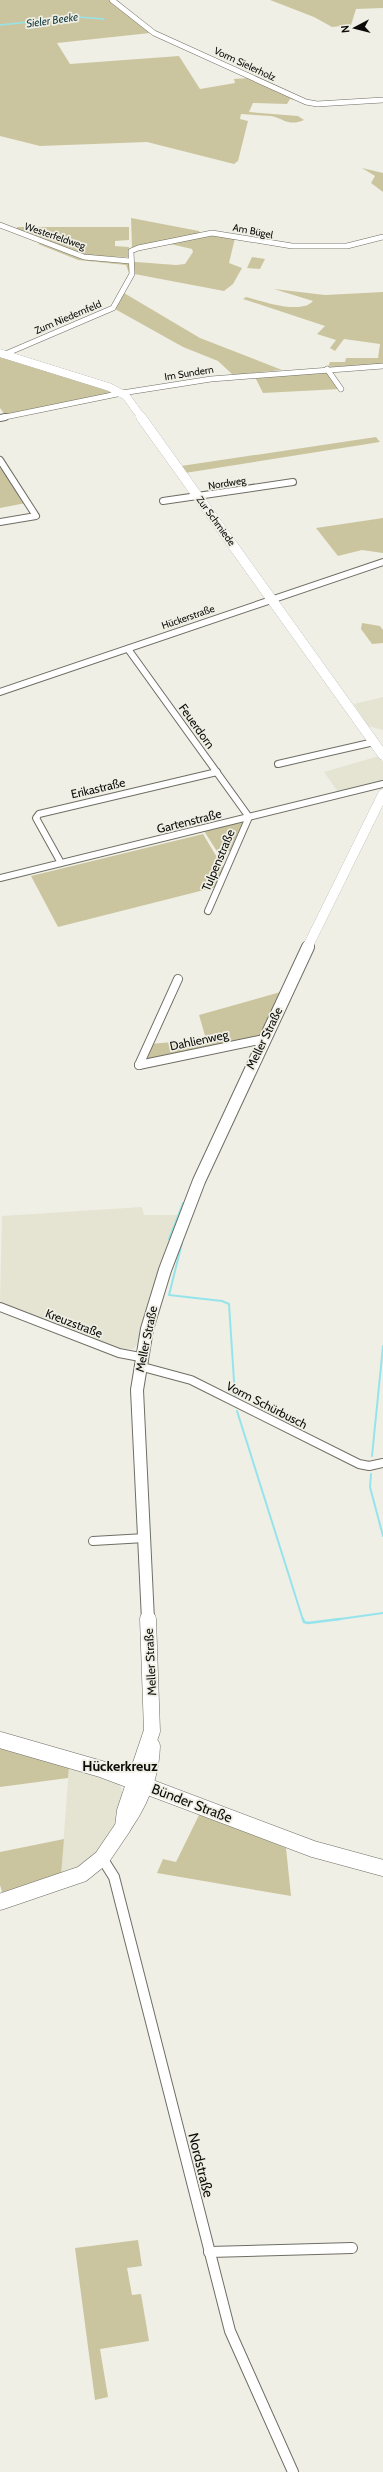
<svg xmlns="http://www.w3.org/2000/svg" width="383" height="2472" font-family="Cabin,sans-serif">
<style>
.built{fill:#e5e3d2}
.green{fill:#cbc59f}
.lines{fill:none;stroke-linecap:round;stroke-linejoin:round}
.stream-far2{stroke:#95e4ec;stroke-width:1.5}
.stream-far1{stroke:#95e4ec;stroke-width:2}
.stream{stroke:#95e4ec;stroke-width:2.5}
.street-far3-casing{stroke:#6f6e65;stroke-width:6}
.street-far2-casing{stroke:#6f6e65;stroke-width:8}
.street-far1-casing{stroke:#6f6e65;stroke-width:10}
.street-casing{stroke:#6f6e65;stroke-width:12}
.secondary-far3-casing{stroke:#6f6e65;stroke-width:8}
.secondary-far2-casing{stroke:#6f6e65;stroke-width:10}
.secondary-far1-casing{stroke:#6f6e65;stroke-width:14}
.secondary-casing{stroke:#6f6e65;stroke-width:17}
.street-far3{stroke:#fff;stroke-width:5}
.street-far2{stroke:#fff;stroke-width:6}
.street-far1{stroke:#fff;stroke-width:8}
.street{stroke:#fff;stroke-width:10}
.secondary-far3{stroke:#fff;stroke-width:8}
.secondary-far2{stroke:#fff;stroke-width:10}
.secondary-far1{stroke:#fff;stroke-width:12}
.secondary{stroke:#fff;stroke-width:16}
.labels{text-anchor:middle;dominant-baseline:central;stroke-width:3.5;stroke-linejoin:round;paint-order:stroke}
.far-street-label{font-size:10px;fill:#0c0c09;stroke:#f0efe5}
.far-water-label{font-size:11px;font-style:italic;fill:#193f43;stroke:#f0efe5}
.street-label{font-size:12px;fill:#0c0c09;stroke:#f0efe5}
.quarter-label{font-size:14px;font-weight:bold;fill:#0c0c09;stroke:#f0efe5}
.near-street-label{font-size:14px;fill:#0c0c09;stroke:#f0efe5}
</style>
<rect width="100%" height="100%" fill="#f0efe5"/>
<g class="built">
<polygon points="383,697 383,730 368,726 354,704"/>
<polygon points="379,756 383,762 383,786 341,796 324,772"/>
<polygon points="142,1207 144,1215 182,1215 138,1344 133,1349 115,1348 0,1305 2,1216"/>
<polygon points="69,1766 119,1782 124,1799 112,1835 93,1859 78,1870 61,1876"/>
</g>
<g class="green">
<path d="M0,0H110L150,33L57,43L70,64L179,56L200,89L235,83L234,79L249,78L304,102L290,99L287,104L253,103L249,112L298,116L304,120C288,127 283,118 271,116C261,115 251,115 241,114L240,119L248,121L238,161L234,164L147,142L40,146L0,136Z"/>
<polygon points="270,0 383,0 383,8 356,9 351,25 332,27 314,17"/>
<polygon points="362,168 383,173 383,192 371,183 375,176"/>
<polygon points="131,218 199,231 200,234 132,248"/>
<polygon points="17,227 129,227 129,240 115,241 115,246 129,247 128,257 85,256 16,231"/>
<polygon points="209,235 235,238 229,263 242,268 233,284 224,291 129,273 126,265 78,260 38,244 40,243 83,258 176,265 185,264 193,252 192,249 166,243"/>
<polygon points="252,257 265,259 260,269 247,268"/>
<path d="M274,289L325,295L383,292V365L328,367L330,362H345L346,358H378L380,344L344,339L335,351L330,348L336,340L317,334L325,326L243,299L246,297C262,301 301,315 313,301Z"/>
<polygon points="124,293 200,338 282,370 233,375 218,361 183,347 115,309"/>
<polygon points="0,355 112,390 111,394 5,415 0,408"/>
<polygon points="326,371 340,389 263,393 254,375"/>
<polygon points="376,437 380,442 185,473 181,466"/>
<polygon points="3,468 26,503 0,508 0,469"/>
<polygon points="383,518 383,553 362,550 338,556 316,528"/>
<polygon points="362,623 380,626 383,630 383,643 372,644 361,629"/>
<polygon points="243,821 230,851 218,853 204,831"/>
<polygon points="203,834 224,869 216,887 58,927 31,876"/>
<polygon points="284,991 258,1039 143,1063 150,1044 206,1039 199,1015"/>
<polygon points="0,1748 69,1766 68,1778 0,1787"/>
<polygon points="200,1813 286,1848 291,1896 157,1873 163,1859 176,1862"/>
<polygon points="64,1839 61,1876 3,1895 0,1885 0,1852"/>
<polygon points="138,2240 142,2266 127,2268 132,2295 141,2294 149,2341 100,2349 108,2397 95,2400 75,2248"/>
</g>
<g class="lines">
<polyline class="stream-far2" points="0,25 78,17 104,19"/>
<g class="stream-far1">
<polyline points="169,1239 183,1203"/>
<polyline points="182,1243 169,1295 222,1301 229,1304 235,1396"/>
<polyline points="237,1411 303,1620"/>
<polyline points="372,1456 383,1346"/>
<polyline points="371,1474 370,1487 383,1536"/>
<polyline points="333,1620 383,1613"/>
</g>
<polyline class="stream" points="303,1619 304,1622 308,1623 340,1619"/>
<defs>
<g id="street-far3">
<polyline points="112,0 154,33 306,102 317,104 383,100"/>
<polyline points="0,225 84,257 130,261"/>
<polyline points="3,355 113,308 132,274 131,251 138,248 212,233 292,246 347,246 383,237"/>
<polyline points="327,369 341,389"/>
<polyline points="0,418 122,393 211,379 383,366"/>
</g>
<g id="street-far2">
<polyline points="0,418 5,417"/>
<polyline points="0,460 36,516 0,522"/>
<polyline points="163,501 293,482"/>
<polyline points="128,649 249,817"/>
<polyline points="0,692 383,562"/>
<polyline points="278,764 374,742"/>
<polyline points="61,863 36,818 39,814 217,772"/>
<polyline points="0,878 383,784"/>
<polyline points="208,911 249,817"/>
</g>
<g id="street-far1">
<polyline points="139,1065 264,1039"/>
<polyline points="139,1065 178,979"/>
<polyline points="0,1307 119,1353 140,1357"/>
<polyline points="139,1366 191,1380 359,1464 369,1466 383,1463"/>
<polyline points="93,1541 145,1538"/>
</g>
<g id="street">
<polyline points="102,1858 114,1877 230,2331 293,2472"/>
<polyline points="209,2252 352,2248"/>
</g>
<polyline id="secondary-far3" points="0,353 109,387 126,396 142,418"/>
<g id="secondary-far2">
<polyline points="141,417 383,755"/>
<polyline points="307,948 383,794"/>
</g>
<polyline id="secondary-far1" points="148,1620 137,1390 147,1329 165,1270 199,1181 308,947"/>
<g id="secondary">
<polyline points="0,1740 101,1769 313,1849 383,1868"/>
<path d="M124,1825C141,1801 151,1776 152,1746"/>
<polyline points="0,1902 82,1874 102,1858 123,1827 125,1811 152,1731 148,1619"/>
</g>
</defs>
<use href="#street-far3" class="street-far3-casing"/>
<use href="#street-far2" class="street-far2-casing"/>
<use href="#street-far1" class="street-far1-casing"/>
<use href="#street" class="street-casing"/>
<use href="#secondary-far3" class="secondary-far3-casing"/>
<use href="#secondary-far2" class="secondary-far2-casing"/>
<use href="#secondary-far1" class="secondary-far1-casing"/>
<use href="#secondary" class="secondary-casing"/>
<use href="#street-far3" class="street-far3"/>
<use href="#street-far2" class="street-far2"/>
<use href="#street-far1" class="street-far1"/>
<use href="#street" class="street"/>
<use href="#secondary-far3" class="secondary-far3"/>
<use href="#secondary-far2" class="secondary-far2"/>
<use href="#secondary-far1" class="secondary-far1"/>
<use href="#secondary" class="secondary"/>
</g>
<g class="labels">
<g class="far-street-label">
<text transform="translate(245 64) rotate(25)">Vorm Sielerholz</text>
<text transform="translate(253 231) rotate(11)">Am Bügel</text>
<text transform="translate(55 236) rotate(19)">Westerfeldweg</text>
<text transform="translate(68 317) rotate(-23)">Zum Niedernfeld</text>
<text transform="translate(189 373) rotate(-9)">Im Sundern</text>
<text transform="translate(227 483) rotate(-9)">Nordweg</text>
<text transform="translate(216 521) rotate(54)">Zur Schmiede</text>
<text transform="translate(188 617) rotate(-19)">Hückerstraße</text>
</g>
<g class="far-water-label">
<text transform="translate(52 20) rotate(-8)">Sieler Beeke</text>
</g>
<g class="street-label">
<text transform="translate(197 726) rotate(54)">Feuerdorn</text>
<text transform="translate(98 788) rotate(-13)">Erikastraße</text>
<text transform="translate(189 821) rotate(-14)">Gartenstraße</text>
<text transform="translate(218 860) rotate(-67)">Tulpenstraße</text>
<text transform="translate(264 1038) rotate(-64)">Meller Straße</text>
<text transform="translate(199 1040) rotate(-12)">Dahlienweg</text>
<text transform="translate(74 1323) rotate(21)">Kreuzstraße</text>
<text transform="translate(146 1339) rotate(-78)">Meller Straße</text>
<text transform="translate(267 1405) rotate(27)">Vorm Schürbusch</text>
<text transform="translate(150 1662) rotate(-93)">Meller Straße</text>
</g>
<g class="quarter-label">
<text x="120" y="1766">Hückerkreuz</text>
</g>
<g class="near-street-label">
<text transform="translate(192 1803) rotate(21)">Bünder Straße</text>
<text transform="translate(201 2165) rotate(76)">Nordstraße</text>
</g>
</g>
<g transform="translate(355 28) rotate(263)" stroke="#f0efe5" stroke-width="3" paint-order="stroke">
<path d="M0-3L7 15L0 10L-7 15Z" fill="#0c0c09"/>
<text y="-6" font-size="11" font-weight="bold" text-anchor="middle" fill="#0c0c09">N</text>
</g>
</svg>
